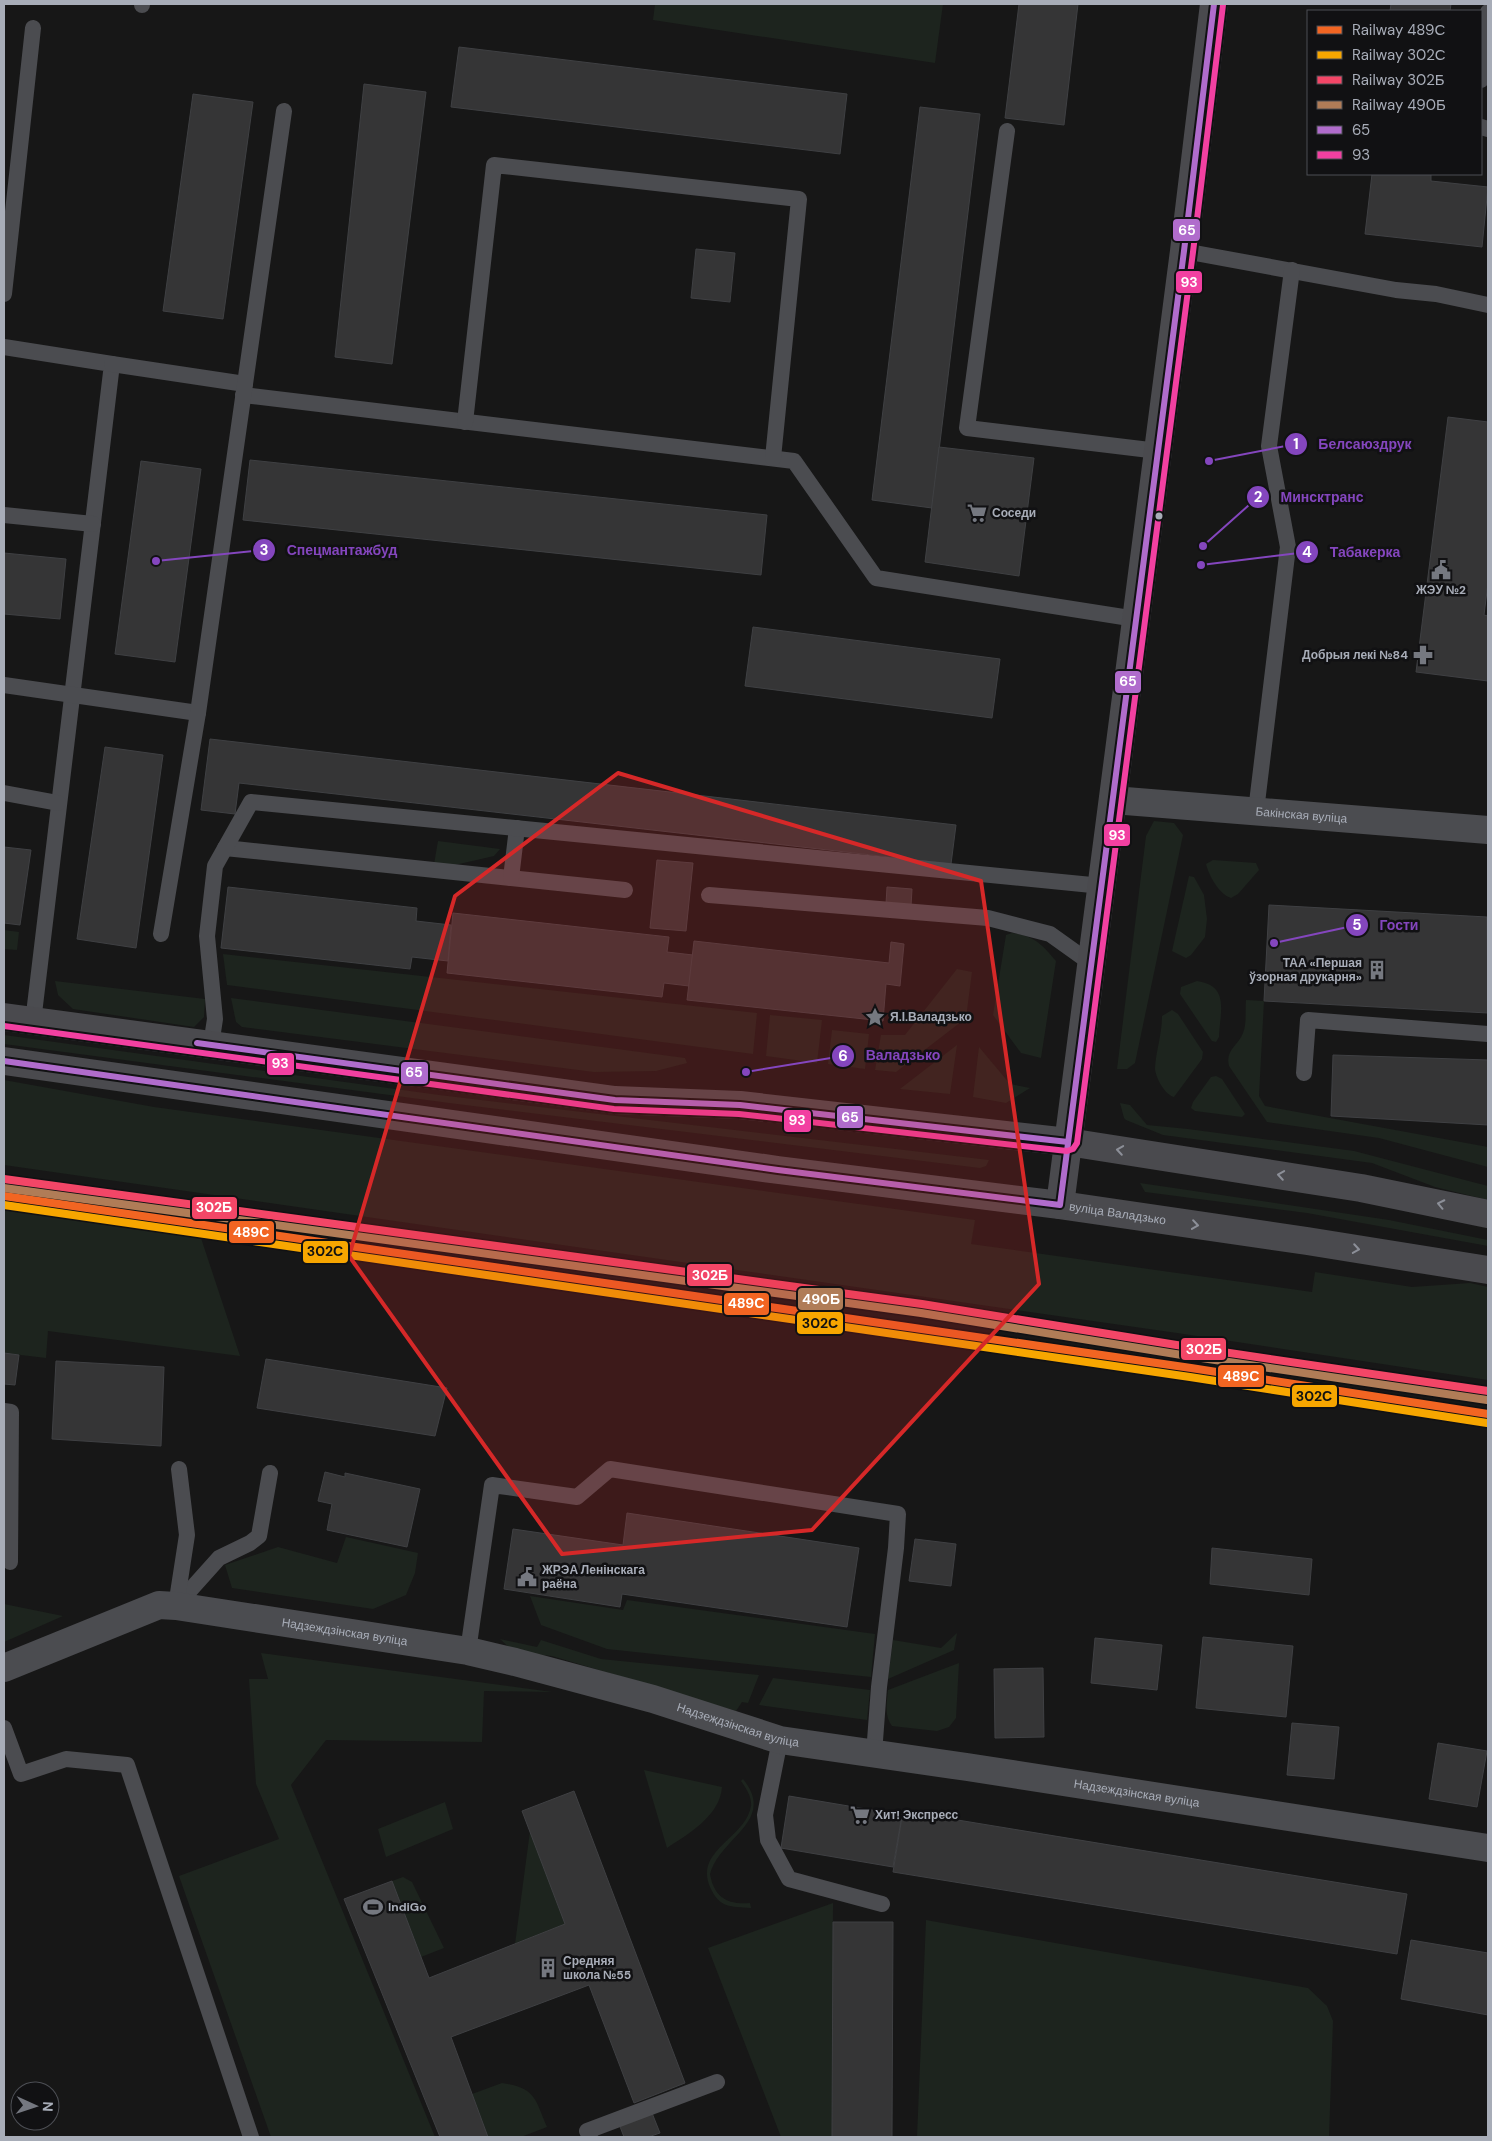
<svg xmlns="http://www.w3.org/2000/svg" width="1492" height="2141" font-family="'DM Sans',sans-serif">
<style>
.green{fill:#1d241e}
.building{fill:#353536;stroke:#3f4043}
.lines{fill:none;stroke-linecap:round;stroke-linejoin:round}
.lane{stroke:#4b4c50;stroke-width:16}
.street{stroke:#4b4c50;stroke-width:28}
.secondary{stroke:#4a4a4e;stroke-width:28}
.bus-1-casing{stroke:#111113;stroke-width:10}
.bus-2-casing{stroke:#111113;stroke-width:10}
.bus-1{stroke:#b06ccc;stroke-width:6}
.bus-2{stroke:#f240a1;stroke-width:6}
.rail-1-casing{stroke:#111113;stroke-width:11}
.rail-2-casing{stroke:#111113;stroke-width:11}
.rail-3-casing{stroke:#111113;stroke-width:11}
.rail-4-casing{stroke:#111113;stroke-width:11}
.rail-1{stroke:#f26522;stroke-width:8}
.rail-2{stroke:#f7a600;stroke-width:8}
.rail-3{stroke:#f34667;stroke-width:8}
.rail-4{stroke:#b07c57;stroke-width:8}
.oneway{stroke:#8c8f98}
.marked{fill:#d62828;fill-opacity:0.2;stroke:#d62828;stroke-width:4;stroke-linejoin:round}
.bus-dot{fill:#a8adb8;stroke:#111113;stroke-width:2}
.labels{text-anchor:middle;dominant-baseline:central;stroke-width:5;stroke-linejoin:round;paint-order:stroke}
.poi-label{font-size:12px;font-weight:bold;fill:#a8adb8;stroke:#111113;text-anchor:start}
.street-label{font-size:12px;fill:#a8adb8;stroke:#111113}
.leader{fill:none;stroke:#8446be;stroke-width:2}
.callout-dot{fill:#8446be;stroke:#111113;stroke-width:2}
.mark-label{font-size:15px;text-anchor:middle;font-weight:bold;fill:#fff}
.callout-label{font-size:14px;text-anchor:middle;font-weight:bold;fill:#8446be;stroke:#111113;stroke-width:5;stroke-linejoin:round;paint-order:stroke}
.line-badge{stroke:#111113;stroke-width:2}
.badge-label{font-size:14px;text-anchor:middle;font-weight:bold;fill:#fff}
.pale-badge-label{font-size:14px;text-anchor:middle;font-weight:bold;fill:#111}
</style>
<rect width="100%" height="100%" fill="#171717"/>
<g class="green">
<polygon points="655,4 943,4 935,63 653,20"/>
<polygon points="1154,821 1174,823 1183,835 1135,1063 1127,1069 1117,1069 1146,836"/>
<polygon points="438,841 500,849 494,856 433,870"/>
<path d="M1213,860L1256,863L1259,870L1238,894L1231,898C1219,894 1209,876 1206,864Z"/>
<polygon points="1189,876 1194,877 1204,895 1207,919 1205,937 1191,955 1186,958 1172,951"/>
<polygon points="4,930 19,932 17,950 4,949"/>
<path d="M1012,933C1035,936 1042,945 1056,961L1041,1058L1021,1053L993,1015L1006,935Z"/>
<polygon points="223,954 757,1013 753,1054 227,985"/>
<polygon points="957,969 972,972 966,1018 896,1072 875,1070 881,1035 905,1035"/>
<polygon points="55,981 205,999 204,1017 194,1027 73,1009 58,995"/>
<path d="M1197,981C1230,986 1220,1011 1219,1037L1216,1042L1212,1041L1180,994L1181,987Z"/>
<polygon points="231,998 685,1058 687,1063 656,1071 594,1072 242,1027 236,1022"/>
<path d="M1246,1000L1264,1001L1259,1096L1265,1106L1488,1147V1167L1379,1138L1267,1122L1229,1066C1225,1050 1238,1046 1243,1033C1247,1024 1245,1010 1246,1000Z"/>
<path d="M1172,1010L1178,1014L1203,1052L1202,1059L1174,1097C1165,1095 1155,1077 1155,1068C1156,1050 1162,1035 1162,1016Z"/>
<polygon points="770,1015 822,1020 817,1063 766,1056"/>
<polygon points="832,1030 869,1034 865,1069 828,1064"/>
<polygon points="4,1035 439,1095 989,1160 986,1166 980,1168 457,1104 4,1044"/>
<polygon points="957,1045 950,1094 900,1089"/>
<polygon points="979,1047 1010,1084 1030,1088 1006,1103 973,1097"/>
<polygon points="1216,1076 1222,1079 1245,1114 1242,1117 1195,1111 1191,1108 1193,1102 1211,1077"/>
<polygon points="4,1080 154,1107 975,1220 971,1244 1312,1292 1315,1272 1412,1287 1470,1283 1488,1287 1488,1380 1177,1333 4,1165"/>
<polygon points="1120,1103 1130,1105 1147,1125 1188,1129 1354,1151 1488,1186 1488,1200 1435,1187 1372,1163 1163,1135 1126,1120 1124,1118"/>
<polygon points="1140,1183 1389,1220 1488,1240 1488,1246 1307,1213 1145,1192"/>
<polygon points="4,1204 199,1232 240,1356 48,1331 46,1358 4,1353"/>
<polygon points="346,1537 418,1553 415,1573 406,1595 373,1609 232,1588 225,1565 278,1547 337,1563"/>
<polygon points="530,1596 623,1610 627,1600 875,1634 871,1677 607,1649 541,1625"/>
<polygon points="4,1604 63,1616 4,1642"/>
<polygon points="957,1633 954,1650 888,1679 893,1640 941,1648"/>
<polygon points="500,1639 537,1647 541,1640 601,1659 759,1675 748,1703 742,1702 736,1711 552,1656 514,1652"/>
<polygon points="261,1653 552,1692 484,1691 482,1742 326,1740 291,1785 435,2137 271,2137 179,1876 279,1839 256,1784 249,1679 268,1679"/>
<path d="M959,1663L956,1718L949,1727L937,1731L892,1726C884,1716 887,1702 888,1690Z"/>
<polygon points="773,1678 870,1690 867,1720 759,1705"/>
<path d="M644,1770L722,1787C720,1816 688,1834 667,1848Z"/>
<path d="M743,1779C777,1821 720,1837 710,1874C714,1897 727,1905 750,1903L751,1908C730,1906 720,1909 710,1887C694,1850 746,1838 751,1806C752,1797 746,1788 741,1781Z"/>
<polygon points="445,1802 453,1829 386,1857 378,1829"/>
<polygon points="530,1831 565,1924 515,1944"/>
<polygon points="403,1877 412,1882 444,1948 421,1957 392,1881"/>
<polygon points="833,1903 832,2137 781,2137 708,1948"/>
<polygon points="926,1920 1308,1988 1327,2006 1333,2021 1329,2137 917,2137"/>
<path d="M502,2083C536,2088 535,2099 547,2127L521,2137H488L472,2094Z"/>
</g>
<g class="building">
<polygon points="1019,4 1078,4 1064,125 1005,118"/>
<polygon points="1391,4 1451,4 1450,11 1390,11"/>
<polygon points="459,47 847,94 840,154 451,107"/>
<polygon points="364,84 426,92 392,364 335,357"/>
<polygon points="193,94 253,102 223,319 163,311"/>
<polygon points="920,107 980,114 932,508 872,500"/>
<polygon points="1372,174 1431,174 1431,181 1488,187 1482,247 1365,234"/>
<polygon points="696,249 735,253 730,302 691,298"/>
<polygon points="1448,417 1488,422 1488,583 1484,615 1488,616 1488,681 1416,672"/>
<polygon points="939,447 1034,458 1019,576 925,562"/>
<polygon points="250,460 767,515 761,575 243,520"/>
<polygon points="141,461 201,469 175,662 115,654"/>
<polygon points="4,553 66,559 60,619 4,614"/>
<polygon points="753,627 1000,659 992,718 745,686"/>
<polygon points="210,739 956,825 951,864 239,783 235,814 201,810"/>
<polygon points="105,747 163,755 136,948 77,939"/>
<polygon points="4,847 31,850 20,925 4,923"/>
<polygon points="657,860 693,863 686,931 650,928"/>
<polygon points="228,887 417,908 416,921 451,925 448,961 412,957 410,969 221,948"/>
<polygon points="887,887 912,889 911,906 886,904"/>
<polygon points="1269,905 1487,917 1488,1013 1264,1001"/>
<polygon points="453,913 669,937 667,952 693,955 689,986 664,983 662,997 447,973"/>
<polygon points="694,941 889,963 891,942 904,944 900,986 886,984 883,1021 687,1000"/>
<polygon points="1333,1055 1488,1060 1488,1125 1331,1116"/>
<polygon points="4,1353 19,1355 15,1385 4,1384"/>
<polygon points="266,1359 447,1388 435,1436 257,1408"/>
<polygon points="56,1361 164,1367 161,1446 52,1439"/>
<polygon points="325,1472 345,1477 345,1473 420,1489 407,1547 327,1530 332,1504 318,1501"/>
<polygon points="627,1513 859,1548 847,1627 622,1594 620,1607 504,1589 513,1529 623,1545"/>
<polygon points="915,1539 956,1544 951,1586 909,1581"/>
<polygon points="1212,1548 1312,1559 1309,1595 1210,1584"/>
<polygon points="1203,1637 1293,1646 1286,1717 1196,1708"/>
<polygon points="1095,1638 1162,1645 1157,1690 1091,1683"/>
<polygon points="1043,1668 1044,1737 995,1738 994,1669"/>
<polygon points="1292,1723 1339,1727 1334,1779 1287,1775"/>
<polygon points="1438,1743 1487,1751 1477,1807 1429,1799"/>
<polygon points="574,1791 685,2083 634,2103 589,1985 451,2037 488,2137 440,2137 344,1899 392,1881 429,1978 565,1924 522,1811"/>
<polygon points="789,1796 902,1815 893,1867 781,1848"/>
<polygon points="903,1811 1407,1894 1397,1954 893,1872"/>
<polygon points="833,1922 893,1922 892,2137 832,2137"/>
<polygon points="1411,1940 1488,1953 1488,2015 1401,1999"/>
<polygon points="652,2113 660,2133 648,2137 624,2137 619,2124"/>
</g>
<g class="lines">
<g class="lane">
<polyline points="142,5 142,4"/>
<polyline points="1481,80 1488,12"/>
<polyline points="1481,127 1488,129"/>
<polyline points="1007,131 967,428 1158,451"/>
<polyline points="1184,251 1396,290 1436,294 1488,305"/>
<polyline points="4,294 33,28"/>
<polyline points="4,347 112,364 33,1022"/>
<polyline points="112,364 245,384"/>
<polyline points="243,395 794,461 876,578 1136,619"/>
<polyline points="465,422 494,165 799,199 773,458"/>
<polyline points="4,515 93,524"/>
<polyline points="4,685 198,713"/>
<polyline points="4,793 58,803"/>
<polyline points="1256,811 1288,547 1269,446 1292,270"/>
<polyline points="225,848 625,890"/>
<polyline points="511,878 517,828"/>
<polyline points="709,895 988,918 1050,934 1092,964"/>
<polyline points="161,934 198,713 284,111"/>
<polyline points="211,1045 215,1019 207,936 215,866 251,802 1102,886"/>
<polyline points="1304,1073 1308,1020 1488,1034"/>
<polyline points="4,1411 11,1412 10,1562"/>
<polyline points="176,1606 219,1558 250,1543 259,1536 270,1473"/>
<polyline points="176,1606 187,1535 179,1469"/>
<polyline points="468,1651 492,1485 577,1497 610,1469 898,1514 896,1548 879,1687 874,1754"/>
<polyline points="4,1728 21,1774 66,1759 127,1765 251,2137"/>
<polyline points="780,1740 765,1815 768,1840 789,1879 882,1904"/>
<polyline points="590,2137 587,2131 717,2082"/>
</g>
<g class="street">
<path id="s1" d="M1113,800L1488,830"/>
<path id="s2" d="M4,1668L159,1605L176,1606L468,1651L515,1662L653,1699L780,1740L967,1767L1488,1848"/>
</g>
<g class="secondary">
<polyline points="4,1017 615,1100 740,1105 1068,1142 1361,1188 1488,1214"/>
<path id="s3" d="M4,1061L778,1170L1060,1205L1307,1241L1488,1270"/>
<polyline points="1060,1205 1184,251 1214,4"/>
</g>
<defs>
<g id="bus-1">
<polyline points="197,1043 615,1100 740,1105 1068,1142"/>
<polyline points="4,1061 778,1170 1060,1205 1184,251 1214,4"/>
</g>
<polyline id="bus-2" points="4,1026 614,1109 739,1114 1067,1151 1073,1149 1077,1143 1193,252 1223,5"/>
</defs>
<use href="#bus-1" class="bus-1-casing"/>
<use href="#bus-2" class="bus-2-casing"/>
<use href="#bus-1" class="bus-1"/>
<use href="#bus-2" class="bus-2"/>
<defs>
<polyline id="rail-1" points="4,1196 1191,1368 1488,1414"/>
<polyline id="rail-2" points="4,1205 1190,1377 1487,1423"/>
<polyline id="rail-3" points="4,1179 922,1304 1189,1347 1488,1391"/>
<polyline id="rail-4" points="4,1188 921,1313 1188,1356 1487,1400"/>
</defs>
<use href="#rail-1" class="rail-1-casing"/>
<use href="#rail-2" class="rail-2-casing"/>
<use href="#rail-3" class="rail-3-casing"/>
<use href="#rail-4" class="rail-4-casing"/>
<use href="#rail-1" class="rail-1"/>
<use href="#rail-2" class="rail-2"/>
<use href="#rail-3" class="rail-3"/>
<use href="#rail-4" class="rail-4"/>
</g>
<defs><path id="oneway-chevron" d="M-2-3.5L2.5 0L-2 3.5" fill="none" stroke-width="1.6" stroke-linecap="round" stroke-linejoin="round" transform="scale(1.25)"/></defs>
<g class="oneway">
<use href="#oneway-chevron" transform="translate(1120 1150) rotate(-171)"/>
<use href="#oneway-chevron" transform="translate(1281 1175) rotate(-171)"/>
<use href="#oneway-chevron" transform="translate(1441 1204) rotate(-168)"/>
<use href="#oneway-chevron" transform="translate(1195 1225) rotate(8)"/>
<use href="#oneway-chevron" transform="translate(1356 1249) rotate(9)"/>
</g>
<path class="marked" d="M618,773L981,881L1039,1284L812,1530L562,1554L349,1256L455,896Z"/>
<defs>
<symbol id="supermarket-bare" viewBox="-9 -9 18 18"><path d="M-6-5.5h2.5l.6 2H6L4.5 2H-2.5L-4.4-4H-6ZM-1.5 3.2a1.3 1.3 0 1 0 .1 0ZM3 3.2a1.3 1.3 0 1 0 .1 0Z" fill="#757880" stroke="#111113" stroke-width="2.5" paint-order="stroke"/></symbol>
<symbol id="civic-bare" viewBox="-9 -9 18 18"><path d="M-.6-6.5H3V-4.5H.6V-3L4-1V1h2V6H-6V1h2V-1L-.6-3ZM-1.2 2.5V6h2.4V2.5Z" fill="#757880" stroke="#111113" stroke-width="2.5" paint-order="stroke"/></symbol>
<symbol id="pharmacy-bare" viewBox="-9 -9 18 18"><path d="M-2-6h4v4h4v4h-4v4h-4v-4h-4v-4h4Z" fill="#757880" stroke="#111113" stroke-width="2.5" paint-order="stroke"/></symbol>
<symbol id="building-bare" viewBox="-9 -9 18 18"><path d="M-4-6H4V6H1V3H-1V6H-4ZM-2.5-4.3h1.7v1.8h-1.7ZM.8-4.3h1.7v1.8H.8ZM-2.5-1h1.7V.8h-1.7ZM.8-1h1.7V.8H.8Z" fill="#757880" stroke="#111113" stroke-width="2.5" paint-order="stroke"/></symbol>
<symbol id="sight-bare" viewBox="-9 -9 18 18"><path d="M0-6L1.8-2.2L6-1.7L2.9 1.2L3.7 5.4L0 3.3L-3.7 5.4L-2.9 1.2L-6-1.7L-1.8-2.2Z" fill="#757880" stroke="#111113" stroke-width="2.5" paint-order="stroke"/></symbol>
<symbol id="stadium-bare" viewBox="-9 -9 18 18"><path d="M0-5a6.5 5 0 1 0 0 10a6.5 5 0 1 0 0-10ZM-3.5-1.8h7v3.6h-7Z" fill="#757880" stroke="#111113" stroke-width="2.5" paint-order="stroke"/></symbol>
</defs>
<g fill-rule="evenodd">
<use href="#supermarket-bare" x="963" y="499" width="28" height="28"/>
<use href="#civic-bare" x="1427" y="556" width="28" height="28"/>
<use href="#pharmacy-bare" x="1409" y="641" width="28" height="28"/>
<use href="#building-bare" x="1363" y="956" width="28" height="28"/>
<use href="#sight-bare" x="861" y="1003" width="28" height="28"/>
<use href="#civic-bare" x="513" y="1563" width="28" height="28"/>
<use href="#supermarket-bare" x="846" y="1801" width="28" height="28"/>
<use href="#stadium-bare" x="359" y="1893" width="28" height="28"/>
<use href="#building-bare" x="534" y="1954" width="28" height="28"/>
</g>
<circle class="bus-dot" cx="1159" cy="516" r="4.5"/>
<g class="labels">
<g class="poi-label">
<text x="992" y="513">Соседи</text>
<text x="1441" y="590" text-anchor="middle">ЖЭУ №2</text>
<text x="1408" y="655" text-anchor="end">Добрыя лекі №84</text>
<text x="1362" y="963" text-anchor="end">ТАА «Першая<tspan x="1362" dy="14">ўзорная друкарня»</tspan></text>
<text x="890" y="1017">Я.І.Валадзько</text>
<text x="542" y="1570">ЖРЭА Ленінскага<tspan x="542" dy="14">раёна</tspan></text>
<text x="875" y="1815">Хит! Экспресс</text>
<text x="388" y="1907">IndiGo</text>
<text x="563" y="1961">Средняя<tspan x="563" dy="14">школа №55</tspan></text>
</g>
<g class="street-label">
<text stroke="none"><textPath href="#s1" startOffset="189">Бакінская вуліца</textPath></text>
<text stroke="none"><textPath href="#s3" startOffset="1124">вуліца Валадзько</textPath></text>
<text stroke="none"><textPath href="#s2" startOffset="355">Надзеждзінская вуліца</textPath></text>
<text stroke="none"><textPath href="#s2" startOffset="760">Надзеждзінская вуліца</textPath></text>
<text stroke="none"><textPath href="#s2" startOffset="1165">Надзеждзінская вуліца</textPath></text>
</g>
</g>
<path class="leader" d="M1209 461L1296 444M1203 546L1258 497M156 561L264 550M1201 565L1307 552M1274 943L1357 925M746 1072L843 1056"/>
<g class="callout-dot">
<circle cx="1209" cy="461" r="5"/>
<circle cx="1203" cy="546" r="5"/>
<circle cx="156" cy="561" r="5"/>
<circle cx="1201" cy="565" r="5"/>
<circle cx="1274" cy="943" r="5"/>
<circle cx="746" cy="1072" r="5"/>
<circle cx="1296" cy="444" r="12"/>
<circle cx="1258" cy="497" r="12"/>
<circle cx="264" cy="550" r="12"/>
<circle cx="1307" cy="552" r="12"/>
<circle cx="1357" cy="925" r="12"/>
<circle cx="843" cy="1056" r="12"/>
</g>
<g class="mark-label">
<text x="1296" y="449">1</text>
<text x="1258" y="502">2</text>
<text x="264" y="555">3</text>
<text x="1307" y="557">4</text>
<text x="1357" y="930">5</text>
<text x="843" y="1061">6</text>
</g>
<g class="callout-label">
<text x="1365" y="449">Белсаюздрук</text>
<text x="1322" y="502">Минсктранс</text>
<text x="342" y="555">Спецмантажбуд</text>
<text x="1365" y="557">Табакерка</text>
<text x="1399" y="930">Гости</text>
<text x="903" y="1060">Валадзько</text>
</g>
<g class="line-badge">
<rect x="1172" y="218" width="29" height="24" rx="5" fill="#b06ccc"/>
<rect x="1175" y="270" width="28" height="24" rx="5" fill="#f240a1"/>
<rect x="1114" y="670" width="28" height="24" rx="5" fill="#b06ccc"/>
<rect x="1103" y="823" width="28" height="24" rx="5" fill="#f240a1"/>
<rect x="266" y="1052" width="29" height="24" rx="5" fill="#f240a1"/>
<rect x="400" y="1061" width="29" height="24" rx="5" fill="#b06ccc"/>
<rect x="836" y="1105" width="28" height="24" rx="5" fill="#b06ccc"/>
<rect x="783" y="1109" width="29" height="24" rx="5" fill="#f240a1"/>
<rect x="191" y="1196" width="47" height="24" rx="5" fill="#f34667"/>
<rect x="228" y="1220" width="47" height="24" rx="5" fill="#f26522"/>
<rect x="302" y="1240" width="47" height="24" rx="5" fill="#f7a600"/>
<rect x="686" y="1263" width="47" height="24" rx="5" fill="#f34667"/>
<rect x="797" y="1287" width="47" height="24" rx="5" fill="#b07c57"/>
<rect x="723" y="1292" width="47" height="24" rx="5" fill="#f26522"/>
<rect x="796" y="1311" width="48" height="24" rx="5" fill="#f7a600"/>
<rect x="1180" y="1337" width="47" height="24" rx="5" fill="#f34667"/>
<rect x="1217" y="1364" width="48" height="24" rx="5" fill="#f26522"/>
<rect x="1291" y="1384" width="47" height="24" rx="5" fill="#f7a600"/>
</g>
<g class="badge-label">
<text x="1187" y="235">65</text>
<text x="1189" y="287">93</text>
<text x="1128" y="686">65</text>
<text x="1117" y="840">93</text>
<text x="280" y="1068">93</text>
<text x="414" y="1077">65</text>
<text x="850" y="1122">65</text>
<text x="797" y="1125">93</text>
<text x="214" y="1212">302Б</text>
<text x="251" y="1237">489С</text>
<text x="710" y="1280">302Б</text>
<text x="821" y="1304">490Б</text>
<text x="746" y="1308">489С</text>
<text x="1204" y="1354">302Б</text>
<text x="1241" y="1381">489С</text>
</g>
<g class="pale-badge-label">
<text x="325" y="1256">302С</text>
<text x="820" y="1328">302С</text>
<text x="1314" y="1401">302С</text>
</g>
<rect width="1492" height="2141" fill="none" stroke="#a8adb8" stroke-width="10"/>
<rect x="1307" y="10" width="175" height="165" fill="#111113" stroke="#4d4f55"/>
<rect x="1317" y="26" width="25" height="8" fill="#f26522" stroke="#4d4f55"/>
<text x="1352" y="35" font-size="15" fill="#a8adb8">Railway 489С</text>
<rect x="1317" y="51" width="25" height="8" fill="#f7a600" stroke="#4d4f55"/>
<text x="1352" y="60" font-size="15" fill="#a8adb8">Railway 302С</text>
<rect x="1317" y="76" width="25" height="8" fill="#f34667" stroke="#4d4f55"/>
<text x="1352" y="85" font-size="15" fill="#a8adb8">Railway 302Б</text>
<rect x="1317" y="101" width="25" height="8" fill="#b07c57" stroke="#4d4f55"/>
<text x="1352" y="110" font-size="15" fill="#a8adb8">Railway 490Б</text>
<rect x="1317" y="126" width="25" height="8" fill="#b06ccc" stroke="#4d4f55"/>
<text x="1352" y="135" font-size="15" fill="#a8adb8">65</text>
<rect x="1317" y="151" width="25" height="8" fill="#f240a1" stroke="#4d4f55"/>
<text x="1352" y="160" font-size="15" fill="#a8adb8">93</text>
<g transform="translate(35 2106) rotate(93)"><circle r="24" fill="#111113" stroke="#4d4f55"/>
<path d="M0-4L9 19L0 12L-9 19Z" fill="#757880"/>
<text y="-8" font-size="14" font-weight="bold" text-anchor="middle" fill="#a8adb8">N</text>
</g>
</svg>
